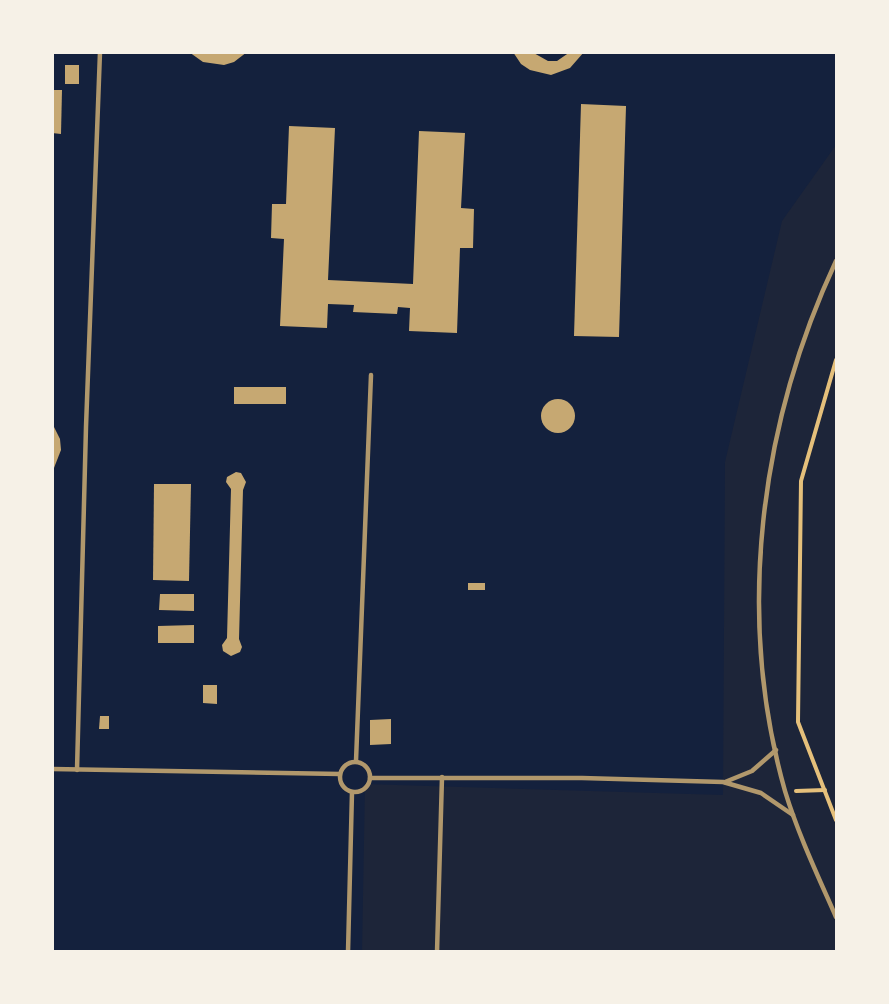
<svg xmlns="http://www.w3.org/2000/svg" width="889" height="1004" font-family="'Golos Text',sans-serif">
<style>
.green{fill:#1d2539}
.building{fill:#c6a872}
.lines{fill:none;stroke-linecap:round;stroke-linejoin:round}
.path{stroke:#e5c07b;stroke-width:4}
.service{stroke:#b1986c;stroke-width:4.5}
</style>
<rect width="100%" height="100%" fill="#14213d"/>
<polygon class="green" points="836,145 836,951 362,952 365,784 723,795 725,462 782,221"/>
<g class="building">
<polygon points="189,52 247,52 234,62 224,65 203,62"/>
<polygon points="513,52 532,52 548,61 557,61 570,52 584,52 570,68 551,75 530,70 521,64"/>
<rect x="65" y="65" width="14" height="19"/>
<polygon points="52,90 62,90 61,134 52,133"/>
<polygon points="581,104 626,106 619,337 574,336"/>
<polygon points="289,126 335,128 328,280 413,284 419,131 465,133 461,208 474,209 473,248 460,248 457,333 409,331 410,308 398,307 397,314 353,312 354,305 328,304 327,328 280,326 284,239 271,238 272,204 286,204"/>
<rect x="234" y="387" width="52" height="17"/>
<circle cx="558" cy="416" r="17"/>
<polygon points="52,423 60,439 61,450 52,473"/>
<polygon points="236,472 241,473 246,482 243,490 239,639 242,647 240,652 231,656 223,651 222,645 227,638 231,489 226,482 227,477"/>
<polygon points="154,484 191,484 189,581 153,580"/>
<rect x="468" y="583" width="17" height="7"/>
<polygon points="160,594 194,594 194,611 159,610"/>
<polygon points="194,625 194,643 158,643 158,626"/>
<polygon points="203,685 217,685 217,704 203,703"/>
<polygon points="100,716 109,716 109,729 99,729"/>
<polygon points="391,719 391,744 370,745 370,720"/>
</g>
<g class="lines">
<g class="path">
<polyline points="836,360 801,481 798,722 836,820"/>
<polyline points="796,791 825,790"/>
</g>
<g class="service">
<path d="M836,261C760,424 735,615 785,791C798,834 818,876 836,917"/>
<polyline points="356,761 371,375"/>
<circle cx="355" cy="777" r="15"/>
<polyline points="52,769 340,774"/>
<polyline points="77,770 86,427 100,52"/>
<polyline points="370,778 582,778 723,782 761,793 793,815"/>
<polyline points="725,782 752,771 776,750"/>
<polyline points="348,952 352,792"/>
<polyline points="437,952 442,777"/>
</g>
</g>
<rect width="889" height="1004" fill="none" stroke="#f6f1e7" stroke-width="108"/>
</svg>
